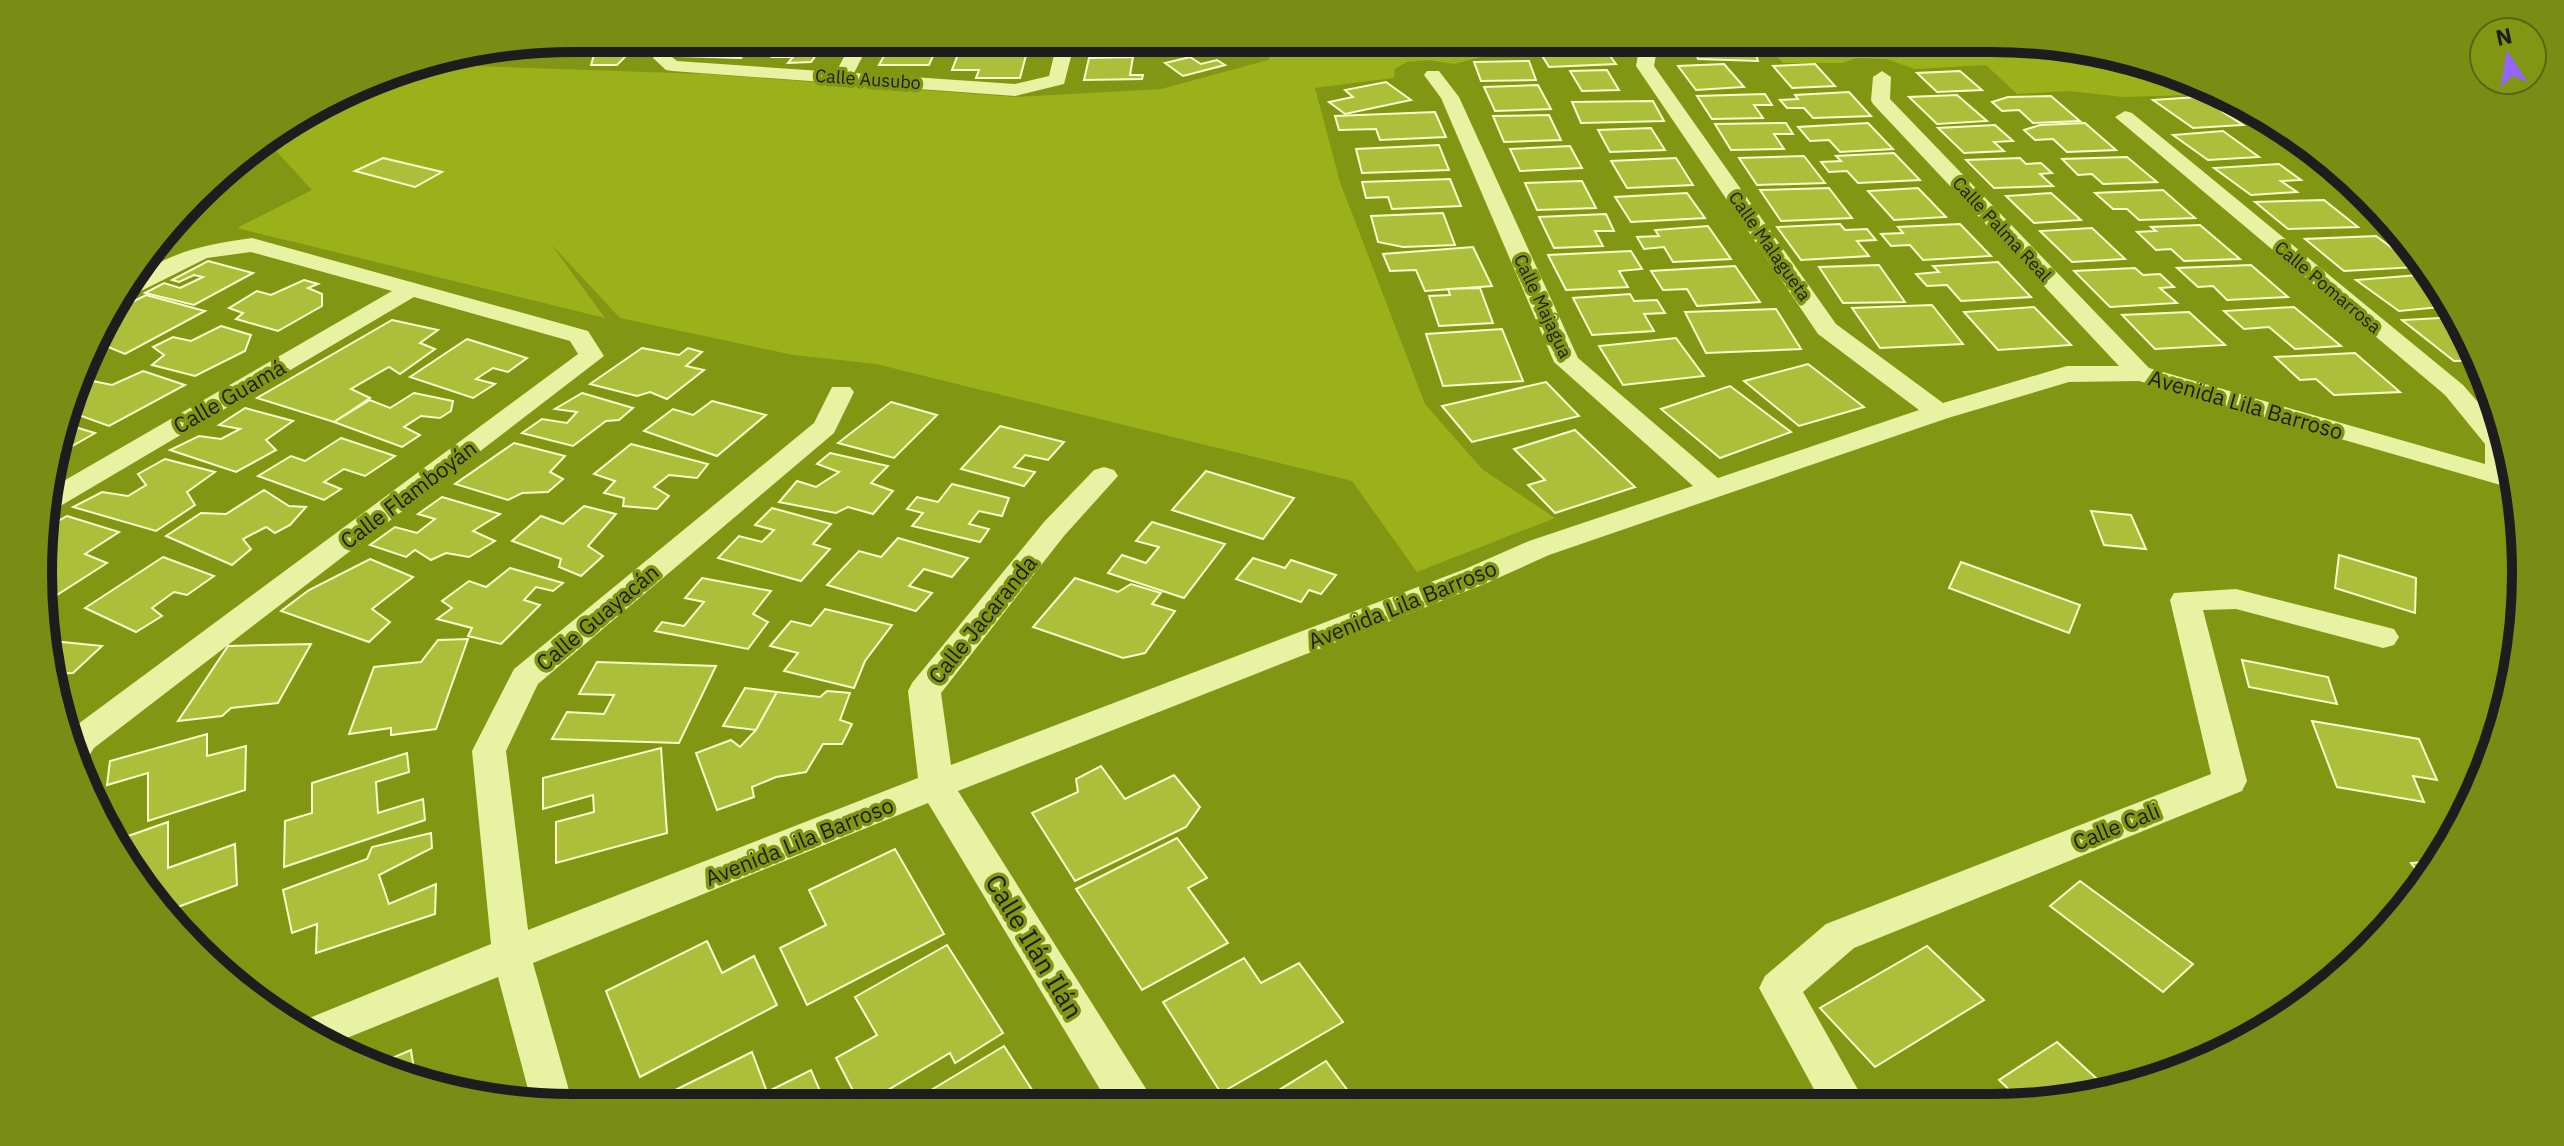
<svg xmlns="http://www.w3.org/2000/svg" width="2564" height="1146" font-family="'IBM Plex Sans',sans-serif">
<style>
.green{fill:#9ab11a}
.building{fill:#abbf3b;stroke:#f6fdcb;stroke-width:2}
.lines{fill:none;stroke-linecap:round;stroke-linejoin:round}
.minor{fill:#e7f3a3;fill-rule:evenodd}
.labels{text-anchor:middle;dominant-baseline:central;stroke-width:7;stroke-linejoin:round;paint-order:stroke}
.far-street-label{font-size:18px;fill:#1d1d1d;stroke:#819612}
.street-label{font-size:22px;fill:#1d1d1d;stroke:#819612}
.near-street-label{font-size:26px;fill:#1d1d1d;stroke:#819612}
.rim{fill:none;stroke:#1d1d1d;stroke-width:10}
</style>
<rect width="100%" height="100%" fill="#819612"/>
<g class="green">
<path d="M1313,38H1608L1606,41L1533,44L1454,64L1429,60L1407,62L1395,69L1394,78L1315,88L1340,182L1425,404L1482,469L1555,518L1417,572L1352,481L876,364L793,355L620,318L551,244L605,318L237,228L312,190L265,139C306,109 368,72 418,64L705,74L1016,97L1161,89L1268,60L1278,45L1306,43Z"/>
<polygon points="1703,38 1881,38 1916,48 1950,51 2120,56 2195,79 2233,99 2222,94 2123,97 2069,91 2017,94 1986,65 1915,69 1886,59 1857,58 1842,63 1783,63 1764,41"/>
</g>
<g class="building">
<polygon points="578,38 639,38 631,51 582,52 586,46 570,47"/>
<polygon points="698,38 757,38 741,58 681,56"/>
<polygon points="765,38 829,38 811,62 788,63 793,57 772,57 776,51 756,52"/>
<polygon points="1033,38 1030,45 980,44 983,39 968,39"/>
<polygon points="1097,38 1163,38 1162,46 1145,46 1144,52 1094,53"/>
<polygon points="1952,38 1991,38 2005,39 2009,43 1958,44"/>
<polygon points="1693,41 1752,43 1758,61 1698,59"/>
<polygon points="890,45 938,45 929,65 879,65"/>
<polygon points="1602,45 1616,64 1549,67 1541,54 1562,53 1559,47"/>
<polygon points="1028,48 1020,78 976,78 979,70 952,70 960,49"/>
<polygon points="594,55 626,56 617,65 591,65"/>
<polygon points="1133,57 1130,75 1143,75 1142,79 1084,80 1089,58"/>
<polygon points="1190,57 1201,64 1217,60 1225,65 1183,76 1165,63"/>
<polygon points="1529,61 1536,80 1481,81 1474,62"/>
<polygon points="1724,64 1744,87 1696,90 1678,66"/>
<polygon points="1815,64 1835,86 1792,88 1773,66"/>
<polygon points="1607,70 1619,90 1582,91 1570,71"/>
<polygon points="1960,71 1982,90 1937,92 1917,73"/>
<polygon points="1386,82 1411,100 1345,114 1329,102 1353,97 1345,90"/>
<polygon points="1538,85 1551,109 1495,111 1484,87"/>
<polygon points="1849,92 1871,116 1813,118 1804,108 1787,108 1780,100 1798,99 1795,95"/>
<polygon points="1765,94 1772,105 1754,105 1763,118 1712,119 1697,96"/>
<polygon points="1957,95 1987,121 1937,124 1909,97"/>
<polygon points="2051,96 2080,121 2033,123 2019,110 2002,111 1992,102 2008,97"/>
<polygon points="2197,97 2234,103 2245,110 2223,112 2243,125 2193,128 2153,100"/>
<polygon points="1653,101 1664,121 1581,123 1572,102"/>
<polygon points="1435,112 1446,137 1380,140 1376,129 1339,130 1335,116"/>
<polygon points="1549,115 1561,140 1504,142 1493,116"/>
<polygon points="1786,123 1793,134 1774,134 1784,149 1731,150 1715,124"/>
<polygon points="1868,123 1893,149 1840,152 1829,140 1810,141 1798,127"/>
<polygon points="2085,123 2116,150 2067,152 2053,139 2035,140 2024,130 2040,125"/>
<polygon points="1995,125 2013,141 1994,142 2004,151 1964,153 1938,128"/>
<polygon points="1651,128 1665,150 1610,152 1598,130"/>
<polygon points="2223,131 2259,157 2208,160 2173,135"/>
<polygon points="1439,145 1449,170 1362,173 1356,149"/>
<polygon points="1570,146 1582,168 1520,171 1510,149"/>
<polygon points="1894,153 1920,180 1858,183 1847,171 1829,172 1821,162 1841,161 1836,156"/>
<polygon points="1804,156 1825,183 1757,185 1739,158"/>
<polygon points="2127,157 2157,182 2103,184 2092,174 2078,175 2062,159"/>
<polygon points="383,158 442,172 415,187 355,171"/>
<polygon points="1676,158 1693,185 1627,188 1611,161"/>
<polygon points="2020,158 2026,164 2041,163 2052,173 2040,174 2053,186 1994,188 1966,160"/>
<polygon points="2279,164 2301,180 2281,181 2297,192 2251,195 2214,168"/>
<polygon points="1450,179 1461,206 1392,209 1388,197 1366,198 1362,182"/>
<polygon points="1582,181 1596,208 1537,210 1525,183"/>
<polygon points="1829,188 1852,218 1781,221 1760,190"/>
<polygon points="1918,188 1946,217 1894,220 1868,191"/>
<polygon points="2163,190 2195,218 2139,220 2127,209 2113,209 2095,193"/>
<polygon points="1687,193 1705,218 1631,222 1615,197"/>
<polygon points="2051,193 2081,220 2034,223 2006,196"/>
<polygon points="2324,200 2358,227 2288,229 2255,202"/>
<polygon points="1443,213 1455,245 1403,247 1378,242 1371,216"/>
<polygon points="1606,214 1614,231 1595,231 1603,246 1554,248 1539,217"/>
<polygon points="1840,224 1845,230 1867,229 1876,240 1857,241 1869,256 1801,260 1777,227"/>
<polygon points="1960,224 1991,256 1923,260 1910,245 1891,246 1881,234 1903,233 1898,227"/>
<polygon points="2200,225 2240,259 2184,261 2171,249 2156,250 2137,232 2156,231 2151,227"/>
<polygon points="1708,226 1731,259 1673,262 1664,247 1644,249 1637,237 1659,236 1655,230"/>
<polygon points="2092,228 2125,259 2072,262 2040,231"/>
<polygon points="2376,236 2418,267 2344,271 2305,239"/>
<polygon points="1473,247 1492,286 1425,291 1416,270 1390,271 1383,254"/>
<polygon points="1631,251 1642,269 1619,271 1628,287 1566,290 1548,255"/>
<polygon points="208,261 253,273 194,305 145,293 164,283 180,288 203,277 194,275 179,282 172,280"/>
<polygon points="1998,262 2031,297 1961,301 1947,285 1927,286 1916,274 1939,272 1933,266"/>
<polygon points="1879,265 1905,302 1843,303 1819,267"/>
<polygon points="2251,265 2288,297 2227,300 2213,286 2198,287 2177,268"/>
<polygon points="1735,266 1760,302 1697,306 1687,289 1663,290 1651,271"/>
<polygon points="2135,268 2143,275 2160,274 2174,287 2160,288 2177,303 2110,307 2074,271"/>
<polygon points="2431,274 2437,278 2452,306 2399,311 2356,280"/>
<polygon points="304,280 318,284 308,288 322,294 322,306 278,331 236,319 243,313 229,308 257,291 271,295"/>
<polygon points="1480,288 1493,323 1439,326 1429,296 1450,295 1448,289"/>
<polygon points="1630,294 1634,301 1657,300 1665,313 1644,314 1654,331 1592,335 1573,298"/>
<polygon points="146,295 205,311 125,354 96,342 106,315"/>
<polygon points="1932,305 1963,344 1880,348 1852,308"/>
<polygon points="2034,307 2071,345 1998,350 1964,312"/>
<polygon points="2294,307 2341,346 2295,349 2269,327 2244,329 2224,311"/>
<polygon points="1776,309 1801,349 1706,353 1685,312"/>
<polygon points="2189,312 2225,345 2155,349 2122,315"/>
<polygon points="2458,317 2481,360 2454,361 2402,320"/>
<polygon points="392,320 438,330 420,343 435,349 400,374 389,367 351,389 370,398 334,422 257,398"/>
<polygon points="221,326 251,335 245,351 195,376 152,365 164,355 153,347 173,337 191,341"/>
<polygon points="1502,329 1523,381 1443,386 1426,334"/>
<polygon points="1676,338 1704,376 1623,385 1599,346"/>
<polygon points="467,339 527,358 508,372 493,368 476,379 495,384 473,398 410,377"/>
<polygon points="642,348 679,355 688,348 702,352 686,366 704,370 667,399 650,392 637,396 590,384"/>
<polygon points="2355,353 2400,392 2334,395 2316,379 2300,380 2275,357"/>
<polygon points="1808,364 1864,407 1799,426 1744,381"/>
<polygon points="143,371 185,385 109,426 70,412 78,389 93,381 112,385"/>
<polygon points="2470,371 2486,371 2492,392"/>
<polygon points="1546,382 1579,416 1472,442 1442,406"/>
<polygon points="1730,386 1791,432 1720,458 1661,409"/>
<polygon points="414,393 453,401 451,411 440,418 421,416 404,427 420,435 402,447 334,422 370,400 390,408"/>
<polygon points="582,393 633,408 619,420 606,421 573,446 522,433 542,419 567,423 577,412 555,409"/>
<polygon points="712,401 766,415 717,456 644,431 673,409 693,415"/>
<polygon points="891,402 937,415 894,458 838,443"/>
<polygon points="245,408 293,421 266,440 276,450 236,472 170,450 199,436 221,439 240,429 219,425"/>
<polygon points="65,424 95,433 53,457"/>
<polygon points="1000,426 1064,442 1048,460 1025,455 1014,467 1035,472 1024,486 961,469"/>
<polygon points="1575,430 1635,487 1555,513 1528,485 1545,480 1514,449"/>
<polygon points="341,438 395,456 365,476 344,469 324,482 341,489 324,500 258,476 291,456 305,461"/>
<polygon points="514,443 565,456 550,472 563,479 548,492 522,493 508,500 455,484"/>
<polygon points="631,444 708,464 697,478 669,475 654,487 669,496 657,509 623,506 624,498 604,493 615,481 594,474"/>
<polygon points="830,453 888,466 871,483 893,491 873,514 848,507 836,513 779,502 797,481 816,487 839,472 817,464"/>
<polygon points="165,459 215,472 187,492 195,505 156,531 73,507 102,492 128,496 146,485 138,474"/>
<polygon points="1206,471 1294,498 1263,539 1172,510"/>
<polygon points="952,484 1009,498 1002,516 979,511 969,524 989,529 980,542 912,526 923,513 907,509 917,497 938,502"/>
<polygon points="264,490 289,506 306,507 290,525 275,533 266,527 243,539 251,549 232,565 166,536 201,513 226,514"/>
<polygon points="442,497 500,514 473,531 495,541 469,557 446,553 431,560 415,550 406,557 370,545 395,527 417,533 435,519 418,514"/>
<polygon points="584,506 616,514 588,546 603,556 581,576 559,567 561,559 512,541 541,516 563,524"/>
<polygon points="772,508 831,524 813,544 830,549 801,581 718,558 739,536 762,542 774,530 755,525"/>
<polygon points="2091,511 2131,515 2146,549 2104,545"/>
<polygon points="67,516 119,532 85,554 107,563 49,600 44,597 46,528"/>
<polygon points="1152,522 1225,544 1184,598 1108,573 1122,555 1146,563 1159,547 1136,541"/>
<polygon points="898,538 968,558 952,577 924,569 909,586 932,593 916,611 827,585 859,551 881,557"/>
<polygon points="2339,555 2416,578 2415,613 2335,588"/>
<polygon points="163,557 214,576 187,595 174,592 152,608 162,616 136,632 85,608"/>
<polygon points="1253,558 1285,568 1291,560 1336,575 1321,594 1309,590 1301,602 1236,579"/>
<polygon points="370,559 413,577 372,609 390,622 369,642 281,611 309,590"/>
<polygon points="1961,562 2080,605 2069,633 1949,588"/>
<polygon points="510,568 563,583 553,591 536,587 524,600 540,605 501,644 468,636 472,628 437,619 452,608 442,601 469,581 486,587"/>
<polygon points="702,578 771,591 753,614 768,622 748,649 655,631 662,622 684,626 704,602 685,598"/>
<polygon points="1075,578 1118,592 1131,584 1161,593 1152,604 1175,611 1145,653 1123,658 1033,627"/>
<polygon points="825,609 892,625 865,661 854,688 784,671 798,653 770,646 791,621 811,626"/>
<polygon points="468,639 436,729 391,735 391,728 349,734 374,667 421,662 438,640"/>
<polygon points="43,640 102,646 73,673 50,674"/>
<polygon points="311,644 278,703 231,708 222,716 178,721 228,646"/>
<polygon points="2242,660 2328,677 2337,704 2249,687"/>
<polygon points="597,662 716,666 679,743 552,739 567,712 604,714 614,695 579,694"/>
<polygon points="745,688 777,692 756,730 723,726"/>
<polygon points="827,691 850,693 840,720 852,724 842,744 823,744 806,772 776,777 752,787 754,797 717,810 696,753 731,740 740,747 756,730 777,692 820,697"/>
<polygon points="2312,721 2419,739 2437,780 2413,776 2424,802 2337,787"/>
<polygon points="207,734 207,756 246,746 245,790 148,821 148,773 107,785 110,761"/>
<polygon points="661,748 667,833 556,863 556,822 594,812 593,795 543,809 543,778"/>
<polygon points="407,753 409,772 376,782 378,813 423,799 425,820 284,867 285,821 312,813 312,783"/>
<polygon points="1101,766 1125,799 1174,775 1200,807 1186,827 1075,881 1032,813 1078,792 1076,779"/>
<polygon points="168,822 168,868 235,844 237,885 167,911 111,842"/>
<polygon points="431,833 432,848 379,875 389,904 436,884 435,914 316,953 317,924 292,933 283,890 367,859 372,847"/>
<polygon points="1177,838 1207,878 1188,888 1228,943 1142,990 1076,889"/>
<polygon points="895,849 944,934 807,1005 780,948 826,925 809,890"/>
<polygon points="2437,861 2426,881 2411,863"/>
<polygon points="2080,881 2193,964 2163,992 2050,906"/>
<polygon points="707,941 722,973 754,956 777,1005 640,1077 606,991"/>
<polygon points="947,945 1003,1033 955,1063 950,1053 861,1106 836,1058 877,1035 855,997"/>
<polygon points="1927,946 1984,1000 1875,1067 1820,1008"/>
<polygon points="1244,958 1261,983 1299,963 1343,1022 1221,1093 1163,1002"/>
<polygon points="2057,1042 2109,1090 2061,1103 2023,1103 1999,1080"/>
<polygon points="1004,1046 1043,1107 917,1107 913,1101"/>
<polygon points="411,1050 416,1082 372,1068 371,1067"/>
<polygon points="752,1052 767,1092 811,1070 827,1107 658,1108 655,1100"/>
<polygon points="1326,1061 1359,1106 1253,1106"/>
</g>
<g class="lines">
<g class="minor">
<polygon points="668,38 686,38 672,57 677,61 836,72 854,38 872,38 854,73 1015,84 1049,76 1058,38 1076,38 1064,84 1015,96 672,71 666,70 653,58"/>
<polygon points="1649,39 1658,44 1654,66 1836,324 1943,403 2067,366 2119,366 1873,104 1871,100 1873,77 1882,71 1891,77 1890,99 2149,368 2485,464 2485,444 2445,395 2115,117 2125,111 2132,113 2463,385 2505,433 2518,490 2139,381 2069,382 1948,418 1549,555 1487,583 958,791 1148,1092 1154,1106 1110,1106 928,803 533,963 574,1108 532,1104 498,977 332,1044 297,1023 491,944 472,751 514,669 814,423 832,387 850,387 854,392 834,433 538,684 506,751 528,930 918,778 908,691 912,683 1044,522 1094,470 1104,467 1114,470 1118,476 1064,536 941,693 951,765 1465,569 1529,541 1693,486 1554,362 1441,98 1424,75 1427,71 1439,71 1459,97 1578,358 1718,478 1919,410 1818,334 1636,66 1640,44"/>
<path d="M252,238L588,331L604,356L94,748L83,765L77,767L65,738L70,730L578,354L570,341L414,297L57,508L47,511L48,490L392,291L251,252L207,258L129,297L116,298C151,255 200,245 252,238Z"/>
<polygon points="2236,589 2394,629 2399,637 2394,645 2383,648 2236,609 2203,610 2247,781 2242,791 1854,948 1803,992 1866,1104 1822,1104 1759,988 1765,976 1826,924 2211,774 2170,600 2174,593"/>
</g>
</g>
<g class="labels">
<g class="far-street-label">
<text transform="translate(868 79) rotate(4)">Calle Ausubo</text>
<text transform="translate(2002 229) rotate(47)">Calle Palma Real</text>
<text transform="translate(1770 246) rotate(55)">Calle Malagueta</text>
<text transform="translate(2328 287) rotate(40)">Calle Pomarrosa</text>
<text transform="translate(1543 306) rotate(65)">Calle Majagua</text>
</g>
<g class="street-label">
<text transform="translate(229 396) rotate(-30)">Calle Guamá</text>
<text transform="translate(2246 404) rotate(16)">Avenida Lila Barroso</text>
<text transform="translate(408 494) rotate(-37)">Calle Flamboyán</text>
<text transform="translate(1402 604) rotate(-22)">Avenida Lila Barroso</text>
<text transform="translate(597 617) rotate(-40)">Calle Guayacán</text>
<text transform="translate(982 619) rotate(-51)">Calle Jacaranda</text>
<text transform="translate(2116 826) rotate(-22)">Calle Cali</text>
<text transform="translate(799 841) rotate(-22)">Avenida Lila Barroso</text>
</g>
<g class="near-street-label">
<text transform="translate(1035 946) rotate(59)">Calle Ilán Ilán</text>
</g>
</g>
<path d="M0 0H2564V1146H0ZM573 52H1991A521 521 0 0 1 2512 573V573A521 521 0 0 1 1991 1094H573A521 521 0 0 1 52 573V573A521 521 0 0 1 573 52Z" fill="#798c13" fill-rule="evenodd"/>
<path class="rim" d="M573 52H1991A521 521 0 0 1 2512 573V573A521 521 0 0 1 1991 1094H573A521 521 0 0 1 52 573V573A521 521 0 0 1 573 52Z"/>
<g transform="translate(2508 56) rotate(348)"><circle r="38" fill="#819612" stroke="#596616" stroke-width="2"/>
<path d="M0-6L14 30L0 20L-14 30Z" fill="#9565ff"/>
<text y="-12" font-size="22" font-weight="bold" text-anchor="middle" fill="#1d1d1d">N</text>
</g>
</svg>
